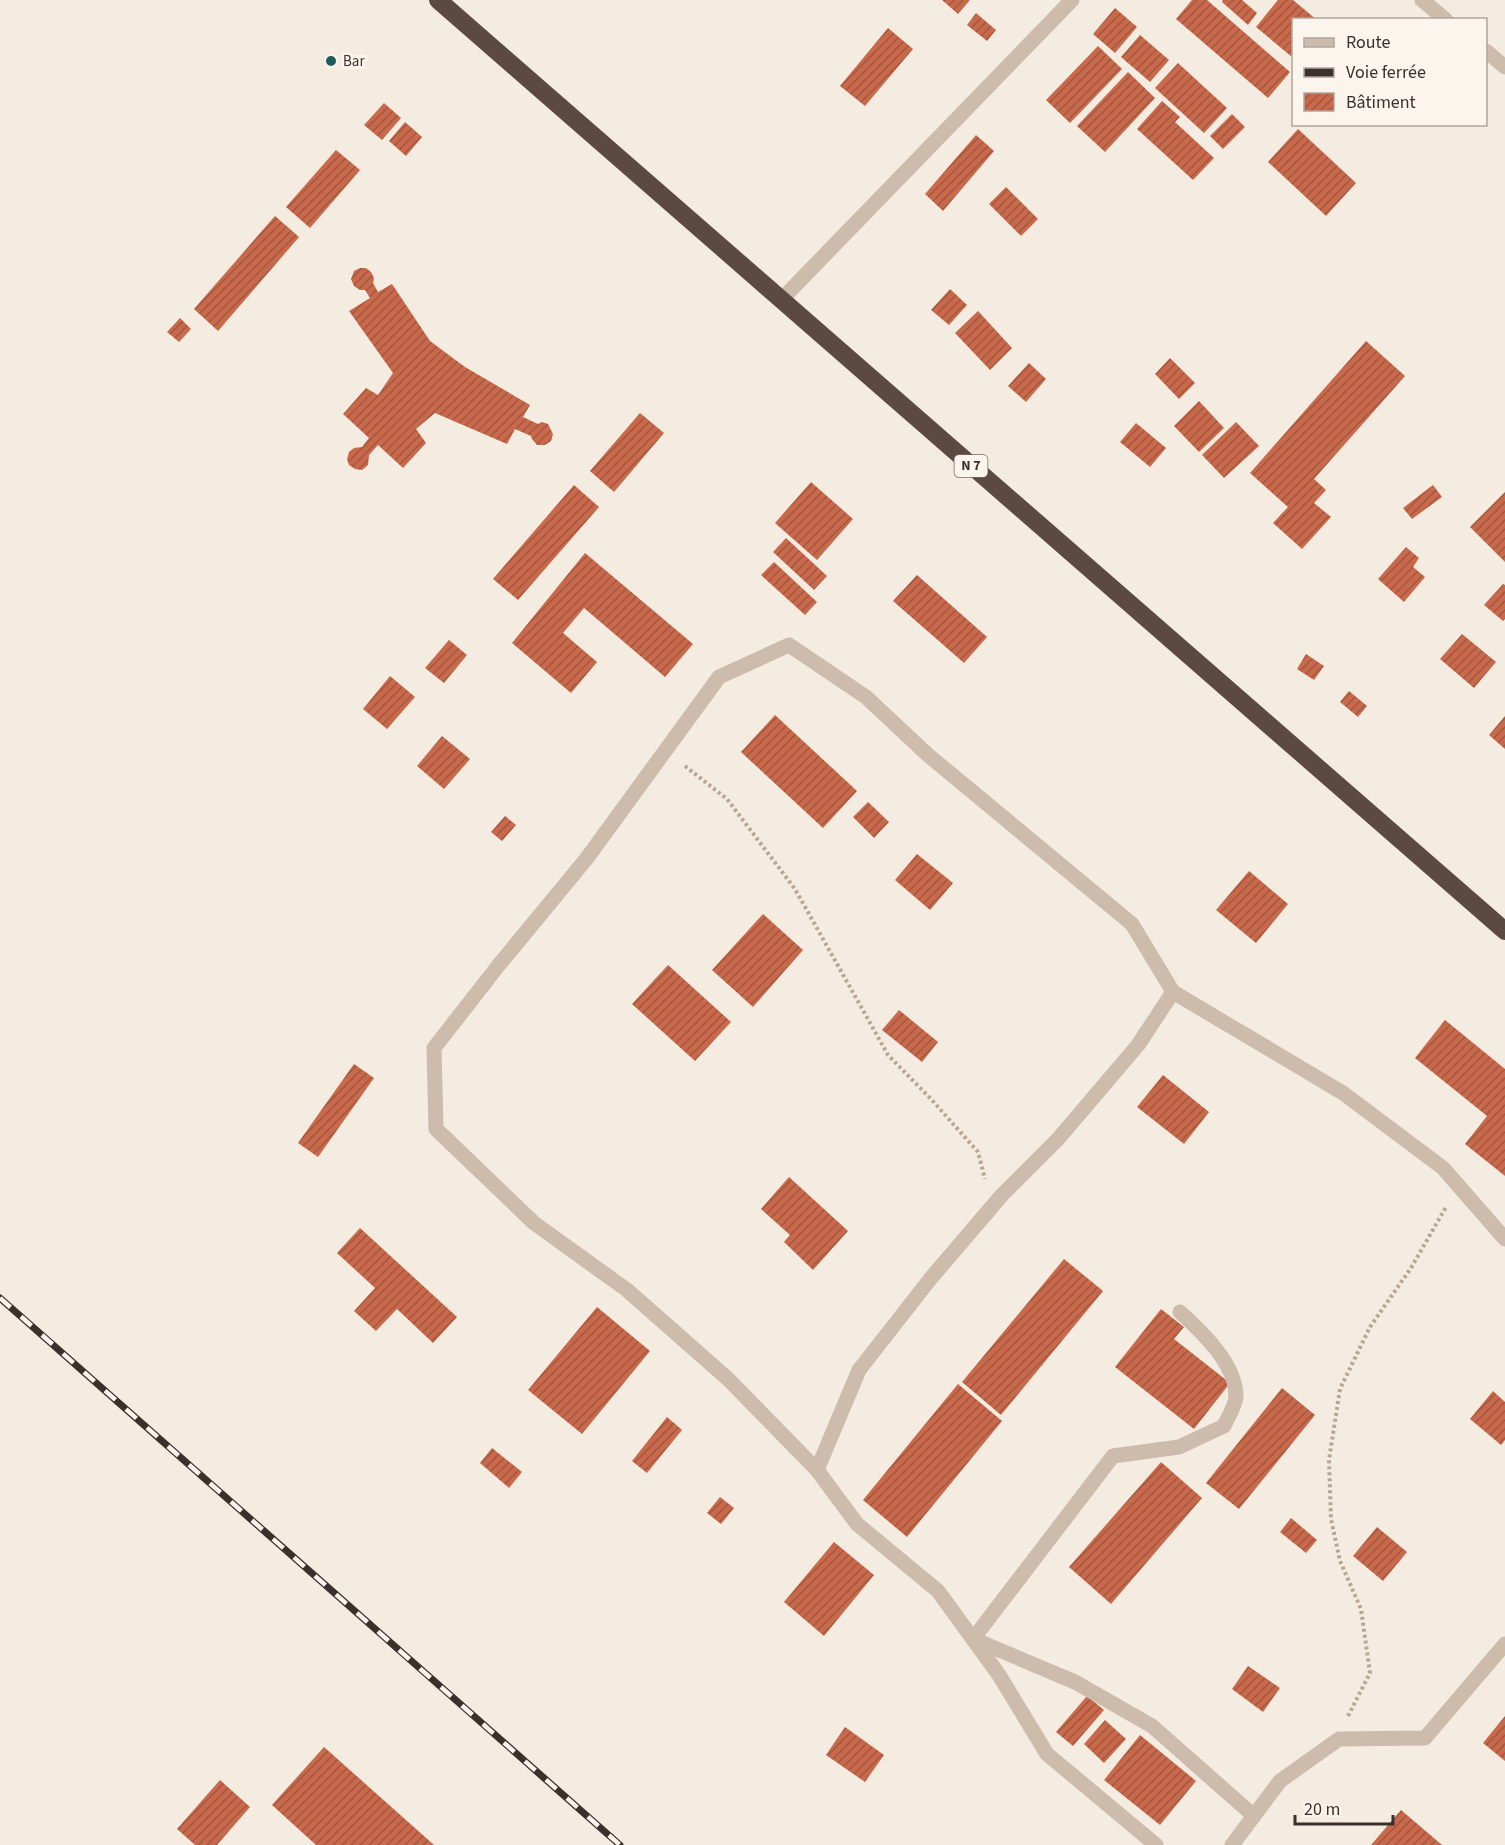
<svg xmlns="http://www.w3.org/2000/svg" width="1505" height="1845" font-family="'Source Sans 3',sans-serif">
<style>
.building{fill:url(#building-hatch)}
.lines{fill:none;stroke-linecap:round;stroke-linejoin:round}
.path{stroke:#b9a596;stroke-width:4;stroke-dasharray:3 3;stroke-linecap:butt}
.lane{stroke:#cdbbac;stroke-width:15}
.street{stroke:#cdbbac;stroke-width:15}
.highway{stroke:#5c4a42;stroke-width:18}
.rail-casing{stroke:#3b302b;stroke-width:7}
.rail{stroke:#fbf5ee;stroke-width:4.5;stroke-dasharray:14;stroke-linecap:butt}
.poi-dot{fill:#1f5a5e;stroke:#fbf5ee;stroke-width:2}
.labels{text-anchor:middle;dominant-baseline:central;stroke-width:6;stroke-linejoin:round;paint-order:stroke}
.shield{fill:#fbf5ee;stroke:#756b66;stroke-width:1.5}
.shield-label{font-size:14px;font-weight:bold;fill:#3b302b}
.poi-label{font-size:15px;fill:#3b302b;stroke:#fbf5ee;text-anchor:start}
</style>
<defs>
<pattern id="building-hatch" width="6" height="6" patternUnits="userSpaceOnUse" patternTransform="scale(1.5)"><rect width="6" height="6" fill="#c8694b"/><path d="M-1 1l2-2M0 6l6-6M5 7l2-2" fill="none" stroke="#a4573f"/></pattern>
</defs>
<rect width="100%" height="100%" fill="#f4ebe1"/>
<g class="building">
<polygon points="942,0 970,0 958,14"/>
<polygon points="1192,0 1207,0 1290,72 1268,98 1176,19"/>
<polygon points="1223,0 1242,0 1257,13 1248,25 1222,2"/>
<polygon points="1278,0 1293,0 1317,20 1294,20 1294,55 1292,57 1256,27"/>
<polygon points="1115,8 1137,27 1115,53 1093,34"/>
<polygon points="976,13 996,30 987,41 967,25"/>
<polygon points="888,28 913,49 865,106 840,86"/>
<polygon points="1140,35 1169,60 1150,82 1121,57"/>
<polygon points="1098,46 1122,69 1070,123 1046,100"/>
<polygon points="1178,63 1227,108 1204,133 1155,88"/>
<polygon points="1128,72 1155,98 1105,152 1077,126"/>
<polygon points="1162,101 1180,117 1175,122 1214,158 1193,180 1137,129"/>
<polygon points="384,103 401,118 382,140 364,125"/>
<polygon points="1232,114 1245,127 1223,149 1210,136"/>
<polygon points="405,122 422,137 406,156 389,141"/>
<polygon points="1298,129 1356,183 1326,216 1268,162"/>
<polygon points="976,135 994,151 943,211 925,194"/>
<polygon points="336,150 360,170 310,228 286,207"/>
<polygon points="1006,187 1038,219 1021,236 989,204"/>
<polygon points="275,216 299,237 218,331 194,309"/>
<polygon points="360,268 366,268 371,272 374,278 373,283 378,292 392,284 430,341 465,367 530,405 523,417 538,424 542,422 548,424 553,434 551,441 545,445 537,445 532,439 531,436 515,429 507,444 435,413 416,429 426,443 403,468 378,445 369,455 368,465 362,470 355,469 349,465 347,459 349,452 354,448 362,447 369,438 343,414 366,388 378,395 393,373 349,311 370,298 365,290 360,290 354,286 351,279 354,271"/>
<polygon points="950,289 967,305 949,325 931,310"/>
<polygon points="978,311 1012,348 990,370 955,333"/>
<polygon points="180,318 191,329 179,342 167,332"/>
<polygon points="1366,341 1405,376 1314,479 1326,490 1314,503 1331,517 1302,549 1273,523 1288,507 1250,473"/>
<polygon points="1170,358 1195,383 1179,399 1155,374"/>
<polygon points="1029,363 1046,379 1026,402 1008,386"/>
<polygon points="1199,401 1224,428 1199,452 1174,426"/>
<polygon points="640,413 664,433 614,492 590,471"/>
<polygon points="1236,422 1259,446 1224,478 1202,455"/>
<polygon points="1136,423 1166,448 1150,467 1120,442"/>
<polygon points="811,482 853,519 817,560 775,523"/>
<polygon points="574,485 599,507 518,600 493,579"/>
<polygon points="1433,485 1442,497 1412,519 1403,508"/>
<polygon points="1505,492 1505,562 1470,527"/>
<polygon points="786,538 827,576 814,590 773,552"/>
<polygon points="1406,547 1419,558 1413,567 1425,577 1404,602 1378,579"/>
<polygon points="585,553 693,644 665,677 584,608 563,633 597,662 571,693 512,643"/>
<polygon points="774,562 817,602 805,615 761,575"/>
<polygon points="917,575 987,637 964,663 893,601"/>
<polygon points="1503,584 1505,585 1505,619 1503,621 1484,605"/>
<polygon points="1462,634 1496,662 1474,688 1440,659"/>
<polygon points="449,640 467,655 444,683 425,668"/>
<polygon points="1306,654 1324,666 1314,680 1297,669"/>
<polygon points="390,676 415,697 387,729 363,709"/>
<polygon points="1349,691 1367,706 1358,717 1340,702"/>
<polygon points="775,715 857,791 823,828 741,752"/>
<polygon points="1505,716 1505,749 1489,735"/>
<polygon points="442,736 470,759 444,789 417,766"/>
<polygon points="868,802 889,822 874,838 853,817"/>
<polygon points="505,816 516,825 502,841 491,832"/>
<polygon points="917,854 953,883 930,910 895,880"/>
<polygon points="1249,871 1288,904 1256,943 1216,910"/>
<polygon points="763,914 803,950 753,1007 712,970"/>
<polygon points="668,965 731,1022 695,1061 632,1004"/>
<polygon points="899,1010 938,1042 922,1062 882,1030"/>
<polygon points="1445,1020 1505,1069 1505,1176 1465,1144 1487,1116 1415,1058"/>
<polygon points="354,1064 374,1078 318,1157 298,1143"/>
<polygon points="1163,1075 1209,1112 1184,1144 1137,1107"/>
<polygon points="789,1177 848,1231 813,1270 784,1242 790,1235 761,1209"/>
<polygon points="360,1228 457,1317 433,1343 397,1309 376,1331 354,1311 375,1288 337,1253"/>
<polygon points="1064,1259 1103,1291 1001,1415 962,1382"/>
<polygon points="597,1307 650,1351 582,1434 528,1390"/>
<polygon points="1161,1309 1184,1327 1174,1339 1230,1383 1194,1429 1115,1367"/>
<polygon points="958,1384 1002,1421 907,1537 863,1500"/>
<polygon points="1282,1388 1315,1415 1239,1509 1206,1483"/>
<polygon points="1493,1391 1505,1402 1505,1440 1501,1445 1470,1419"/>
<polygon points="667,1417 682,1430 647,1473 632,1461"/>
<polygon points="492,1448 522,1472 509,1488 480,1463"/>
<polygon points="1161,1462 1202,1498 1111,1604 1069,1567"/>
<polygon points="720,1497 734,1508 721,1524 707,1513"/>
<polygon points="1291,1518 1317,1540 1306,1553 1280,1532"/>
<polygon points="1377,1527 1407,1552 1383,1581 1353,1556"/>
<polygon points="834,1542 874,1575 824,1636 784,1602"/>
<polygon points="1248,1666 1280,1688 1263,1712 1232,1689"/>
<polygon points="1087,1696 1104,1710 1073,1746 1056,1732"/>
<polygon points="1505,1716 1505,1761 1483,1743"/>
<polygon points="1105,1720 1126,1739 1104,1763 1084,1744"/>
<polygon points="845,1727 884,1755 865,1782 826,1755"/>
<polygon points="1140,1735 1196,1781 1160,1825 1104,1780"/>
<polygon points="324,1747 434,1845 316,1845 272,1805"/>
<polygon points="220,1780 250,1807 217,1845 195,1845 177,1829"/>
<polygon points="1401,1810 1442,1845 1371,1845"/>
</g>
<g class="lines">
<g class="path">
<polyline points="685,766 727,799 795,889 888,1055 930,1098 978,1152 985,1179"/>
<polyline points="1348,1716 1370,1673 1361,1609 1340,1561 1331,1519 1329,1460 1340,1389 1370,1327 1411,1268 1446,1207"/>
</g>
<path class="lane" d="M973,1639L1113,1456L1179,1447L1224,1426C1228,1417 1236,1405 1236,1396C1236,1364 1202,1332 1180,1312"/>
<g class="street">
<polyline points="1422,0 1446,20"/>
<polyline points="1486,51 1505,67"/>
<polyline points="781,300 1072,0"/>
<polyline points="1173,992 1343,1093 1443,1168 1505,1239"/>
<polyline points="817,1470 728,1379 627,1290 534,1223 436,1129 434,1048 498,966 587,858 719,677 789,645 866,697 928,755 1132,924 1173,992 1138,1045 1058,1139 1002,1195 931,1278 859,1370 817,1470 857,1524 938,1591 999,1675 1047,1754 1156,1845"/>
<polyline points="973,1639 1075,1682 1152,1726 1254,1816"/>
<polyline points="1232,1845 1280,1781 1339,1739 1425,1738 1505,1644"/>
</g>
<polyline class="highway" points="438,0 1505,931"/>
<defs>
<polyline id="rail" points="0,1298 620,1845"/>
</defs>
<use href="#rail" class="rail-casing"/>
<use href="#rail" class="rail"/>
</g>
<circle class="poi-dot" cx="331" cy="61" r="6"/>
<g class="labels">
<rect class="shield" x="954.5" y="455" width="33" height="22" rx="4.5"/>
<g class="shield-label">
<text x="971" y="466">N 7</text>
</g>
<g class="poi-label">
<text x="343" y="61">Bar</text>
</g>
</g>
<rect x="1292" y="18" width="195" height="108" fill="#fbf5ee" stroke="#aea6a0" stroke-width="1.5"/>
<rect x="1304" y="38" width="30" height="9" fill="#cdbbac" stroke="#aea6a0" stroke-width="1.5"/>
<text x="1346" y="48" font-size="18" fill="#3b302b">Route</text>
<rect x="1304" y="68" width="30" height="9" fill="#3b302b" stroke="#aea6a0" stroke-width="1.5"/>
<text x="1346" y="78" font-size="18" fill="#3b302b">Voie ferrée</text>
<rect x="1304" y="93" width="30" height="18" fill="url(#building-hatch)" stroke="#aea6a0" stroke-width="1.5"/>
<text x="1346" y="108" font-size="18" fill="#3b302b">Bâtiment</text>
<path d="M1295 1815v9h98v-9" fill="none" stroke="#3b302b" stroke-width="3"/>
<text x="1304" y="1815" font-size="18" fill="#3b302b" stroke="#fbf5ee" stroke-width="4.5" paint-order="stroke">20 m</text>
</svg>
